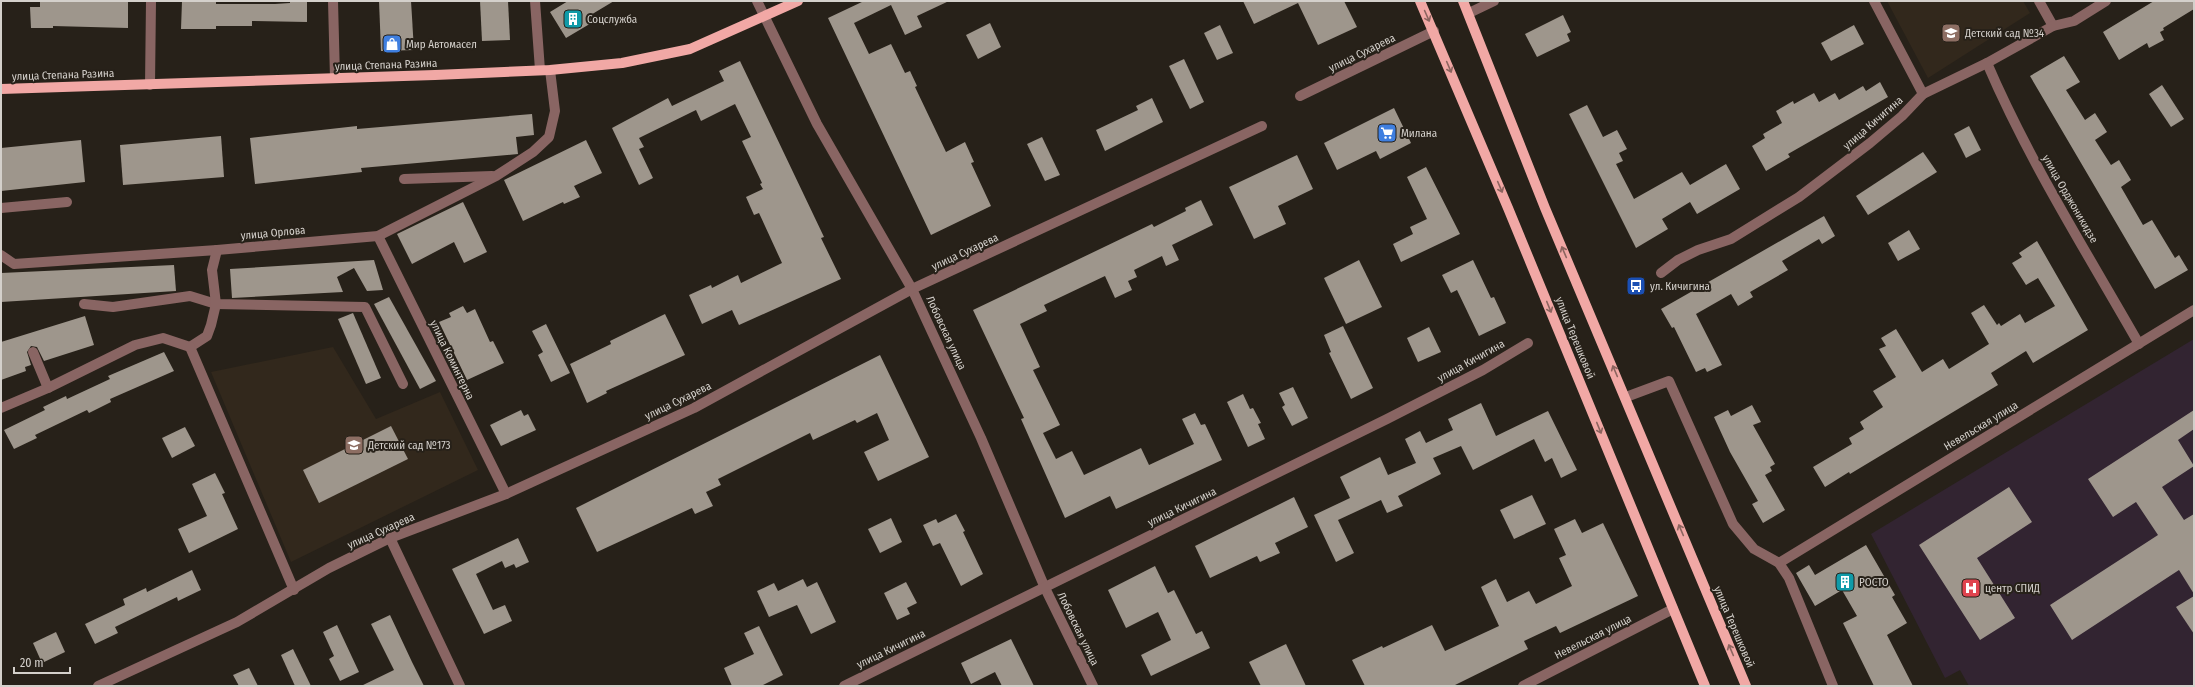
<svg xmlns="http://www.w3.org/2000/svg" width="2195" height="687" font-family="'Fira Sans Condensed',sans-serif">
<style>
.built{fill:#32281c}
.medical{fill:#322431}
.building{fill:#9e968c}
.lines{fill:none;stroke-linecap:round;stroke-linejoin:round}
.minor{stroke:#896563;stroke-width:10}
.major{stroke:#f1a8a5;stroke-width:10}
.oneway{stroke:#8c645f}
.labels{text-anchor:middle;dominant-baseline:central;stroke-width:4;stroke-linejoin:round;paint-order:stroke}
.poi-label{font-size:11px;fill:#d4d0cb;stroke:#272119;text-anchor:start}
.street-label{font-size:11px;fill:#d4d0cb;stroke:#272119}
</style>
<rect width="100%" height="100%" fill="#272119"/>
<g class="built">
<polygon points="1887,1 2023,1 2030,13 1928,78"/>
<polygon points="333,347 376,419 440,392 478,470 291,562 211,372"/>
</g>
<polygon class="medical" points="2194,339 2194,686 1969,686 1960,670 1945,678 1871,534"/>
<g class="building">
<polygon points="40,1 128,1 128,28 53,26 53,28 31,28 30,7 40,7"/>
<polygon points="182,1 216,2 216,4 275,4 290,3 290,1 307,1 307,22 252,21 252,26 216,26 216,29 181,29"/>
<polygon points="379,1 411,1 414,50 381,51"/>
<polygon points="480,1 508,1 510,40 482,41"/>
<polygon points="568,1 614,1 589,16 593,22 566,38 550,12"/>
<polygon points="864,1 949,1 917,16 922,27 905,35 891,5 854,23 869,54 891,44 905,73 910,71 917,86 915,87 946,152 965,142 974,162 971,163 991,206 931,235 828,18"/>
<polygon points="1243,1 1344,1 1357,27 1318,45 1298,3 1254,24"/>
<polygon points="2154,1 2194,1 2194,9 2163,28 2164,30 2160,32 2164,40 2149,48 2147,43 2119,60 2103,32"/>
<polygon points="1563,15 1571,32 1567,34 1570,41 1537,57 1525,34"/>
<polygon points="990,23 1001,47 978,59 966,35"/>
<polygon points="1220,25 1233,53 1217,60 1204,33"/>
<polygon points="1854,25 1864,44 1831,61 1821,43"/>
<polygon points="2064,56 2080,82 2066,90 2085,120 2095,113 2107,132 2095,140 2111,165 2119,160 2131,180 2121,187 2143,225 2152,220 2175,258 2179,255 2188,270 2155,289 2030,76"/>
<polygon points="1184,59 1204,102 1190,109 1169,66"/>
<polygon points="740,61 824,237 821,238 841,279 739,325 732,310 702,324 689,295 711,285 712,288 738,275 741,283 782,263 759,213 754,215 746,197 763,189 760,184 762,183 742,141 751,137 735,104 701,121 696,110 639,138 644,147 639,149 653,178 639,185 612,128 668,98 672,106 724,81 719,71"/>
<polygon points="1880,82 1888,97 1788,154 1790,157 1766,171 1752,146 1765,138 1763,134 1782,123 1776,111 1793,101 1794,104 1814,93 1819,102 1835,93 1839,100 1863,86 1866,91"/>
<polygon points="2162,85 2184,119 2171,127 2149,94"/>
<polygon points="1152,98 1163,122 1105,151 1096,130 1138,110 1136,106"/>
<polygon points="1587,105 1603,137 1617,130 1627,149 1619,153 1623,161 1616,164 1634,199 1682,172 1690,185 1726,164 1740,189 1697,214 1690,202 1662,219 1668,229 1636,248 1569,114"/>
<polygon points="1394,108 1411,143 1380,159 1376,151 1337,170 1324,143"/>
<polygon points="532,114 534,135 516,137 518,154 361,168 362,172 255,184 250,138 357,126 357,129"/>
<polygon points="1969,126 1981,150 1966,158 1954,134"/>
<polygon points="221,136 224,177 123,185 120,145"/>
<polygon points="1042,137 1060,175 1045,181 1027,144"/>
<polygon points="81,140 85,182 1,191 1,148"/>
<polygon points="586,140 602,173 574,186 580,197 564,204 563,202 523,221 504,180"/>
<polygon points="1923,152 1937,172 1868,215 1856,196"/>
<polygon points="1297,155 1313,189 1278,206 1286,224 1254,239 1229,187"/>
<polygon points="1426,167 1460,234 1401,262 1393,244 1413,234 1410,227 1427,219 1407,177"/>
<polygon points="1201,200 1213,225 1172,245 1179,260 1166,266 1162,256 1134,270 1137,277 1128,281 1132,290 1115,298 1105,276 1044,305 1047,311 1020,324 1040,367 1033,370 1060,425 1043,433 1056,459 1072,451 1084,475 1141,448 1149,465 1194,444 1182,419 1195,413 1201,425 1205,424 1222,460 1116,509 1110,496 1065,518 1021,419 1024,418 973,310 1152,224 1154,227 1186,211 1185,208"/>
<polygon points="463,202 487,252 464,263 454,242 412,264 397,234"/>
<polygon points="1824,216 1835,236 1822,244 1819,239 1782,261 1788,270 1750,292 1753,297 1738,306 1731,294 1696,314 1722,365 1707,372 1705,368 1696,372 1674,327 1672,328 1661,309"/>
<polygon points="1909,230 1920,249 1898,261 1888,243"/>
<polygon points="2037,241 2088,330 2033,363 2026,351 1991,373 1998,385 1850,474 1849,472 1825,487 1813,467 1852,444 1849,438 1864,429 1860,422 1883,407 1873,391 1896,377 1879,349 1886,346 1881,338 1896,329 1922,372 1943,359 1949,369 1989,344 1971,313 1984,305 1997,325 1999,323 2001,326 2020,314 2025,323 2055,306 2038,278 2026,285 2012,263 2022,257 2019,253"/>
<polygon points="374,260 383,290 367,291 354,268 337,277 343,292 232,298 230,269"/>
<polygon points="1359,260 1382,307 1346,324 1324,278"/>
<polygon points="1473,260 1491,298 1494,297 1506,323 1479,336 1457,290 1451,293 1442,275"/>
<polygon points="174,265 176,291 1,302 1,273"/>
<polygon points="389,297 436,381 420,389 374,304"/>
<polygon points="463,306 467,313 475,309 490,342 493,341 504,363 467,380 439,322 451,317 449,313"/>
<polygon points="353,313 381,378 366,384 338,319"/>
<polygon points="665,314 685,355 606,391 607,393 587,403 570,364 611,344 610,341"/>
<polygon points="85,316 94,345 44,361 37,347 31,346 27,352 31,365 25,367 26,371 1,380 1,342"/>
<polygon points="546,324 570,373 551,382 538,355 543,352 532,331"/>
<polygon points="1343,326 1373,388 1351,399 1329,353 1331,352 1324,335"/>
<polygon points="1429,327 1441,352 1418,362 1407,338"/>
<polygon points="164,352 174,371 110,399 111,402 89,413 87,410 35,435 37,438 14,449 4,430 45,410 43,407 66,396 67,399 110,379 108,376"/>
<polygon points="880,355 929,457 878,481 864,452 889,440 877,413 857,423 855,420 813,440 810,433 718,479 721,485 706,492 713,506 695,514 692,508 597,552 576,508"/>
<polygon points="1293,387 1308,418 1292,426 1282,407 1285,405 1279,393"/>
<polygon points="1243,394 1250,409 1253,408 1261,423 1258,424 1265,439 1248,447 1227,402"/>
<polygon points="1481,403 1496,436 1548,411 1577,470 1561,478 1552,458 1545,462 1534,439 1473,470 1461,446 1433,458 1441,474 1398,496 1403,506 1387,513 1381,500 1338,520 1354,553 1336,562 1314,515 1350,498 1340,477 1380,457 1388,475 1416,463 1405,439 1420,431 1426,443 1453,430 1448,419"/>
<polygon points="1752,405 1761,422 1753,425 1775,464 1770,467 1772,471 1765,475 1785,510 1763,523 1752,504 1758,501 1730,452 1714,417 1728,410 1731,416"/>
<polygon points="521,410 524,416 528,414 536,430 501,446 490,425"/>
<polygon points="2194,410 2194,429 2178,440 2194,466 2162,487 2184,520 2194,514 2194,594 2179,570 2072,640 2050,605 2158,535 2136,502 2113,517 2088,479"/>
<polygon points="391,426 408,459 319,503 303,470"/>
<polygon points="185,427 195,446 172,458 162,438"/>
<polygon points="215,473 225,493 222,494 238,529 189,553 178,529 207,516 192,484"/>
<polygon points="2009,487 2032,522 1977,558 2015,618 1980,640 1919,545"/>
<polygon points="1532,495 1546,524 1514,539 1500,510"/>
<polygon points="1294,497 1308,527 1275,543 1280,553 1260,562 1257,556 1210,578 1195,546"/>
<polygon points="956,514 965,531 963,532 983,574 961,586 940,543 933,546 923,525 936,519 938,523"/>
<polygon points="891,518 902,542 880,553 868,529"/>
<polygon points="1575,519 1582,533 1603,523 1638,596 1560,633 1556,626 1524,641 1528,649 1453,686 1365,686 1352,660 1382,646 1383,648 1432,625 1445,651 1499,626 1481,587 1496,579 1507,602 1529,591 1536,604 1572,586 1559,558 1566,555 1554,529"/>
<polygon points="518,538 529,562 516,568 514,564 505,568 502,561 476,574 493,610 505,605 512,621 484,634 452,569"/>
<polygon points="1866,545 1895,595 1892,597 1907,623 1887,635 1913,686 1874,686 1843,623 1857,616 1842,590 1815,606 1796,573 1809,565 1815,575"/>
<polygon points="1155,566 1168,593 1174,590 1196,634 1202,631 1210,648 1151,676 1141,655 1171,640 1158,612 1126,628 1108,590"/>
<polygon points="192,570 201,590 178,601 177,597 115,627 118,633 95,644 85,624 125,605 123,599 146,588 147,592"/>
<polygon points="803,579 807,587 817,582 836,622 811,634 797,605 769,617 757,591 774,583 778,591"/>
<polygon points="906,582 917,603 907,608 910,614 897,620 884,593"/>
<polygon points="2194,596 2194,634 2176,607"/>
<polygon points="390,615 412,662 424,686 361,686 394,670 371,624"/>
<polygon points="337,625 359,672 340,681 329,659 334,656 323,632"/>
<polygon points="759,626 783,675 761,686 732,686 724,668 754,654 744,633"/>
<polygon points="56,632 65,652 42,663 33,643"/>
<polygon points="1011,639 1034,686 1002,686 995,672 971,684 961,663"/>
<polygon points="1286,644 1306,686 1261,686 1249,662"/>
<polygon points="293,649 311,686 295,686 281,655"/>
<polygon points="249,668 258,686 239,686 233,675"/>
</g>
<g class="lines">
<g class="minor">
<polyline points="333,1 335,78"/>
<polyline points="535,1 540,70"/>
<polyline points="757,1 817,124 912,289 981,438 1045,588 1093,686"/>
<polyline points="1874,1 1923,94"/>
<polyline points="2039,1 2053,26"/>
<polyline points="1469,13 1494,1"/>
<path d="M1987,63C2029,161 2086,251 2139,344"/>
<polyline points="150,85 151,1"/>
<polyline points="1300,96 1434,31"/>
<polyline points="404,179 492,176"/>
<polyline points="1,208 67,202"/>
<polyline points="378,236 506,494"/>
<polyline points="1,255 14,264 217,250"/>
<polyline points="1661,273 1678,260 1698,250 1731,239 1799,197 1870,143 1902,116 1923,94 1987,63 2053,26 2074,21 2106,1"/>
<polyline points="84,304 113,307 190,296 216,304 365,307 403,384"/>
<polyline points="190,347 207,336 211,325 216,304 212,270 217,250 378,236 496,176 533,152 549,137 555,111 550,70"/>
<polyline points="190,347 294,590"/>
<polyline points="33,352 48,388"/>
<polyline points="1626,397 1669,381 1733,524 1754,549 1779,563 1789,578 1833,686"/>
<polyline points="1,408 48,388 135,345 163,338 190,347"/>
<polyline points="390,538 460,686"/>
<polyline points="1779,563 2194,310"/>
<polyline points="98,686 237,622 329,568 390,538 506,494 694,408 912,289 1262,126"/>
<polyline points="844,686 1387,419 1483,370 1528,343"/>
<polyline points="1523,686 1673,609"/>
</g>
<g class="major">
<polyline points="1420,1 1508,208 1705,686"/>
<polyline points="1463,1 1545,208 1746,686"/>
<polyline points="1,89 435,75 550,70 622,63 690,49 798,1"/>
</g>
</g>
<defs><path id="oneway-shaft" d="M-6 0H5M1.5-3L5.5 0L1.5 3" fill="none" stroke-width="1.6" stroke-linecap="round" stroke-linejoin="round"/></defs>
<g class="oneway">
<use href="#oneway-shaft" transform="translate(1427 16) rotate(66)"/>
<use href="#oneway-shaft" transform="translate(1449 67) rotate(67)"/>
<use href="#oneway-shaft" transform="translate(1500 187) rotate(67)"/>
<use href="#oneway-shaft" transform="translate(1564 252) rotate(-113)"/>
<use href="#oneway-shaft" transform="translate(1549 307) rotate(68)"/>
<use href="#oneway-shaft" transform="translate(1615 371) rotate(-113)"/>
<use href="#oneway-shaft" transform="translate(1599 428) rotate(68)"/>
<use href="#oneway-shaft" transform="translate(1681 530) rotate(-113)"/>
<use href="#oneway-shaft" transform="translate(1731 650) rotate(-113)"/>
</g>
<defs>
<symbol id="building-square" viewBox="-11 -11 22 22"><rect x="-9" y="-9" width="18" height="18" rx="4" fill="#0f9aa8" stroke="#272119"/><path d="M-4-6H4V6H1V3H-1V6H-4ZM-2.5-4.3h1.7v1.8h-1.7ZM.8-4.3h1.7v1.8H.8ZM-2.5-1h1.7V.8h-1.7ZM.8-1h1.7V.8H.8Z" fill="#fff"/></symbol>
<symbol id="school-square" viewBox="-11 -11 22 22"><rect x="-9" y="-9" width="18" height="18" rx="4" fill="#8d6e63" stroke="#272119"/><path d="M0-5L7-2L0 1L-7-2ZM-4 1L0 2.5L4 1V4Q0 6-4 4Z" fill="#fff"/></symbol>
<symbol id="shop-square" viewBox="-11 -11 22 22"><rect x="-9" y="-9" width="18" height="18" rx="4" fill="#3f7fe0" stroke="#272119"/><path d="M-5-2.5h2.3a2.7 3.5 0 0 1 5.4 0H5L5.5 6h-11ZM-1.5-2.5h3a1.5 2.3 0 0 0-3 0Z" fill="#fff"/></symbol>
<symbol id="supermarket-square" viewBox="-11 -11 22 22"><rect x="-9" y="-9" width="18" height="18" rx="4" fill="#3f7fe0" stroke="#272119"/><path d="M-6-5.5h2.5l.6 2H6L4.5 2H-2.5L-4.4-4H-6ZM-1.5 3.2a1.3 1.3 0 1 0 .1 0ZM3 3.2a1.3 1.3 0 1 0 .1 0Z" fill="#fff"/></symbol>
<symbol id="bus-square" viewBox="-11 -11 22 22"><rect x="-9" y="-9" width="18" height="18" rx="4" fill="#1a4fb4" stroke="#272119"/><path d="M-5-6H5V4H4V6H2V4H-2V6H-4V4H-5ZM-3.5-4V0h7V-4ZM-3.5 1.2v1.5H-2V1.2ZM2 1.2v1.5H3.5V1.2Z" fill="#fff"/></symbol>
<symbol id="hospital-square" viewBox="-11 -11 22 22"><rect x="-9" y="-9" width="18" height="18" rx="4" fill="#e0444e" stroke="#272119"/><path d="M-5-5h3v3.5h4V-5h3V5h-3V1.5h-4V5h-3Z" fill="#fff"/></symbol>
</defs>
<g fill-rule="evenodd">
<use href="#building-square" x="562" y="8" width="22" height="22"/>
<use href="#school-square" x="1940" y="22" width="22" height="22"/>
<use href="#shop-square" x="381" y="33" width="22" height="22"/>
<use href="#supermarket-square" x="1376" y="122" width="22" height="22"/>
<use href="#bus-square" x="1625" y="275" width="22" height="22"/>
<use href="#school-square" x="343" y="434" width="22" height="22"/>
<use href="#building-square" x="1834" y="571" width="22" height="22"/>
<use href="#hospital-square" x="1960" y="577" width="22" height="22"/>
</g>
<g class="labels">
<g class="poi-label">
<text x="587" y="19">Соцслужба</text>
<text x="1965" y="33">Детский сад №34</text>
<text x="406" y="44">Мир Автомасел</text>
<text x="1401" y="133">Милана</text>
<text x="1650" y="286">ул. Кичигина</text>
<text x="368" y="445">Детский сад №173</text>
<text x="1859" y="582">РОСТО</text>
<text x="1985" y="588">центр СПИД</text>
</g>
<g class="street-label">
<text transform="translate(1362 53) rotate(-26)">улица Сухарева</text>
<text transform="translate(386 65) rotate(-2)">улица Степана Разина</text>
<text transform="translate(63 75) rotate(-2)">улица Степана Разина</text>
<text transform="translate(1873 123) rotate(-41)">улица Кичигина</text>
<text transform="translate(2070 199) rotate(60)">улица Орджоникидзе</text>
<text transform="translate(273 233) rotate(-5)">улица Орлова</text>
<text transform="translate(965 252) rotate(-25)">улица Сухарева</text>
<text transform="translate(946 333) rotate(65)">Лобовская улица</text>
<text transform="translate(1575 338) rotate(68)">улица Терешковой</text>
<text transform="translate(452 360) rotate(64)">улица Коминтерна</text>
<text transform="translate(1471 361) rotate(-29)">улица Кичигина</text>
<text transform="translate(678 401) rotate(-26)">улица Сухарева</text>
<text transform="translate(1981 426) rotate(-31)">Невельская улица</text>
<text transform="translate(1182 507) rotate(-26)">улица Кичигина</text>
<text transform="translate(381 531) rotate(-24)">улица Сухарева</text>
<text transform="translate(1734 627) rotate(67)">улица Терешковой</text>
<text transform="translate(1078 629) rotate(64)">Лобовская улица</text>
<text transform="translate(1593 637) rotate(-27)">Невельская улица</text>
<text transform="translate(891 649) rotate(-26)">улица Кичигина</text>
</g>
</g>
<rect width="2195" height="687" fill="none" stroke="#d4d0cb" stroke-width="4"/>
<path d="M14 667v6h56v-6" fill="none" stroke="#d4d0cb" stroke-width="2"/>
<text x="20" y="667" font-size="12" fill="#d4d0cb" stroke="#272119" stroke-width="3" paint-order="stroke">20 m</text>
</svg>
